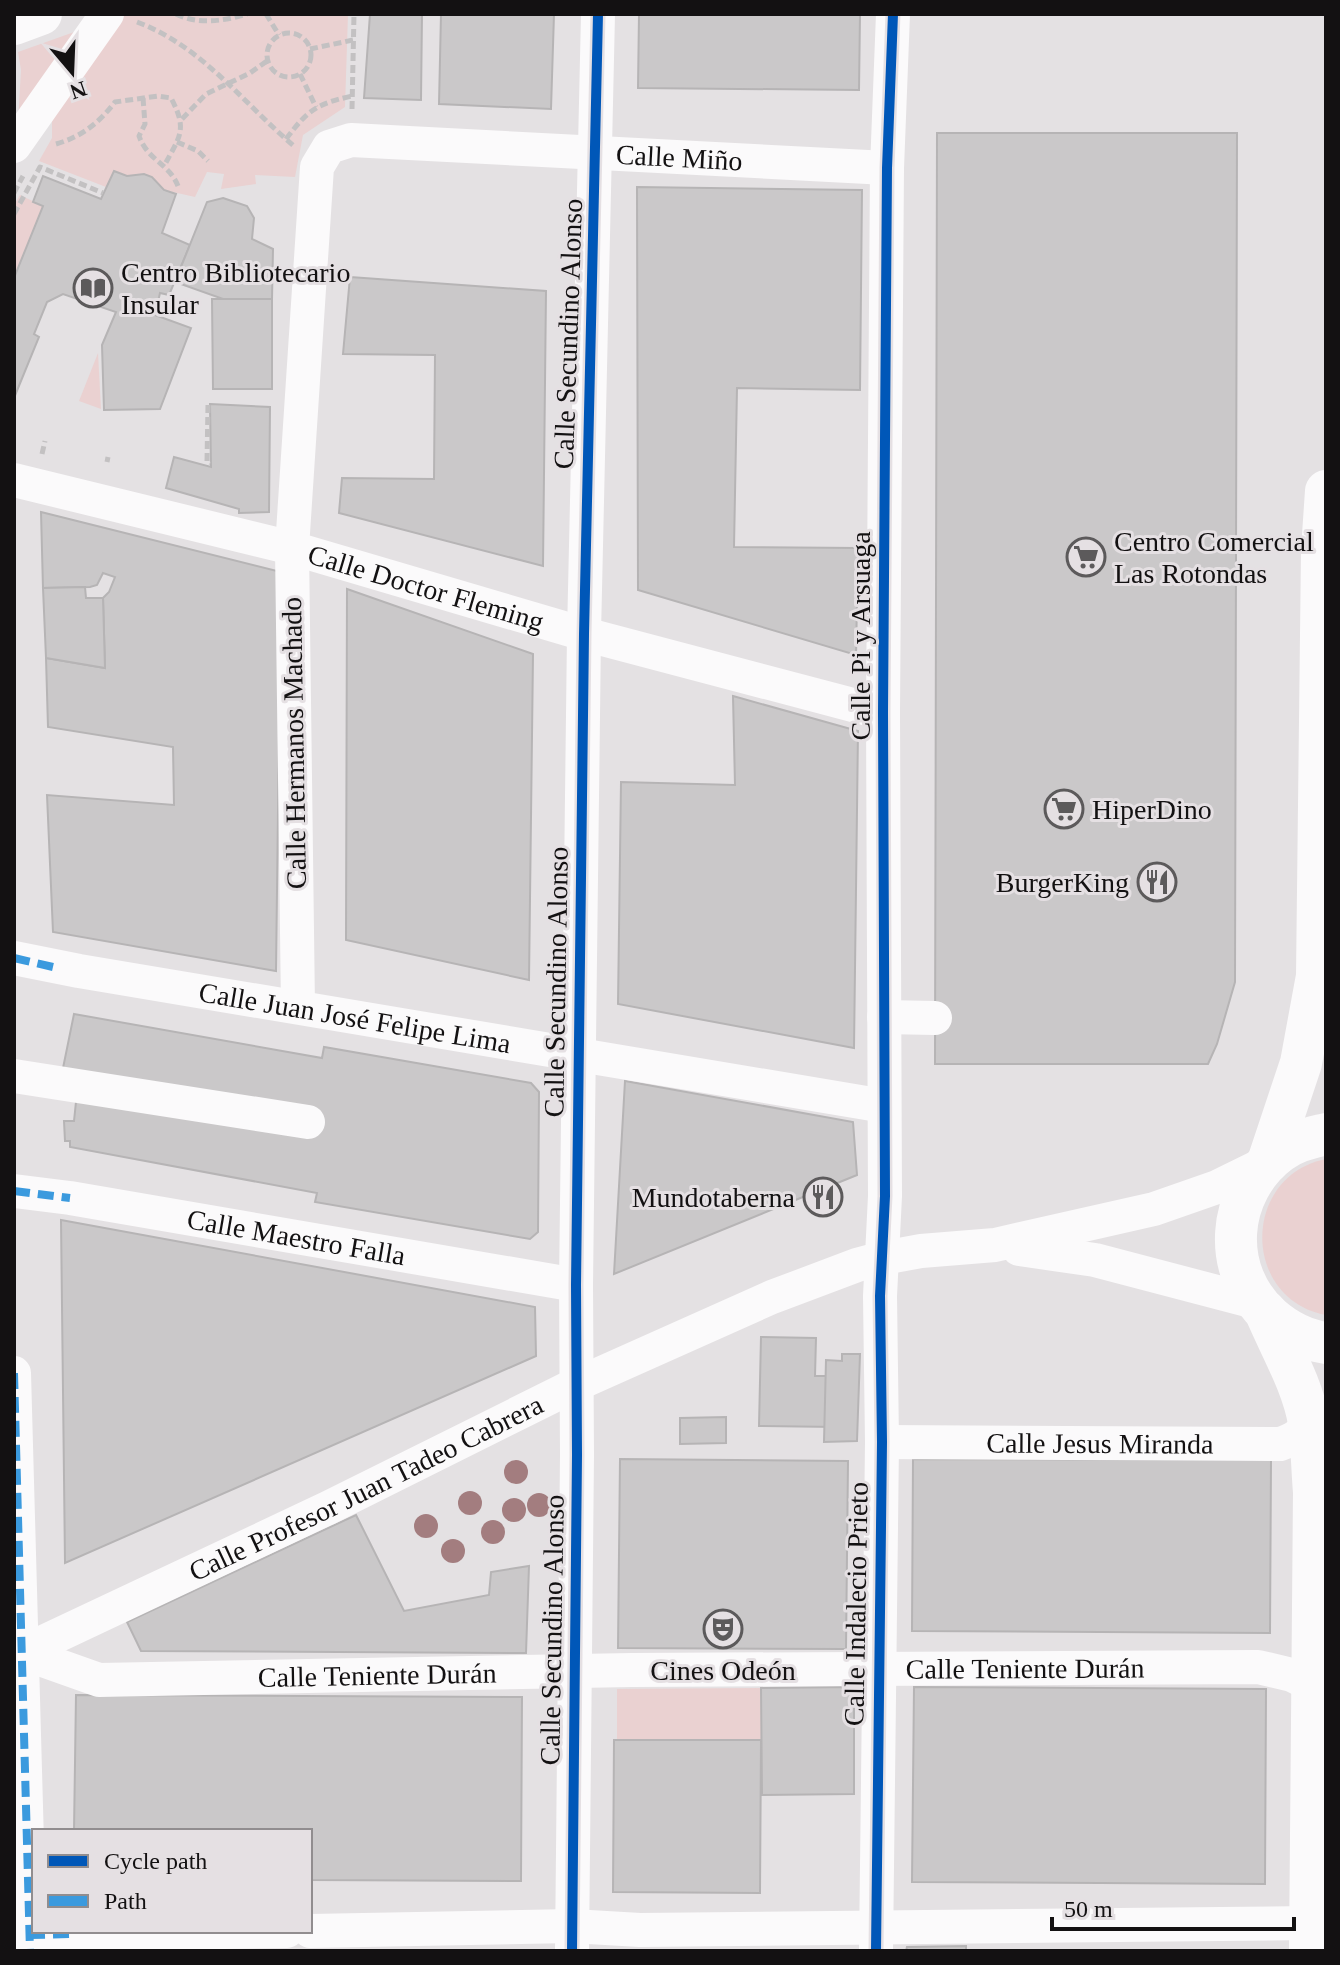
<svg xmlns="http://www.w3.org/2000/svg" width="1340" height="1965" font-family="Georgia,serif">
<style>
.green{fill:#ead1d1}
.building{fill:#cac8c9;stroke:#b6b4b5;stroke-width:2}
.lines{fill:none;stroke-linecap:round;stroke-linejoin:round}
.path{stroke:#c3c1c2;stroke-width:5;stroke-dasharray:8 4;stroke-linecap:butt}
.minor{stroke:#fbfafb;stroke-width:34}
.major{stroke:#fbfafb;stroke-width:42}
.quiet{stroke:#3b9ade;stroke-width:8;stroke-dasharray:16 8;stroke-linecap:butt}
.cycleway-casing{stroke:#e5e0e3;stroke-width:15}
.cycleway{stroke:#0057b8;stroke-width:10}
.tree{fill:#a37d7f}
.labels{text-anchor:middle;dominant-baseline:central;stroke-width:6;stroke-linejoin:round;paint-order:stroke}
.street-label{font-size:28px;fill:#131112;stroke:#e5e0e3}
.poi-label{font-size:28px;fill:#131112;stroke:#e5e0e3;text-anchor:start}
</style>
<rect width="100%" height="100%" fill="#e4e1e3"/>
<g class="green">
<polygon points="125,14 348,14 345,107 303,135 295,177 255,175 256,184 221,189 224,174 207,172 195,197 164,190 152,177 144,174 127,176 114,171 106,187 39,161 52,138 52,119"/>
<polygon points="77,31 18,122 21,70 18,52"/>
<polygon points="20,195 43,206 14,278 14,205"/>
<polygon points="98,353 101,409 79,401"/>
<path d="M1326,1159V1315C1241,1299 1241,1176 1326,1159Z"/>
<polygon points="761,1688 761,1740 617,1741 617,1689"/>
</g>
<g class="building">
<polygon points="370,14 422,14 421,100 364,98"/>
<polygon points="441,14 554,14 551,109 439,104"/>
<polygon points="639,14 860,14 859,90 638,88"/>
<polygon points="937,133 1237,133 1235,982 1217,1044 1208,1064 935,1064"/>
<polygon points="114,171 127,176 144,174 152,177 164,190 176,194 162,233 190,245 169,295 160,293 155,315 191,328 160,409 104,410 102,345 116,312 63,294 47,302 34,334 39,337 14,398 14,278 43,206 33,202 43,176 101,199"/>
<polygon points="637,187 862,190 860,390 737,388 734,547 858,548 856,655 638,590"/>
<polygon points="223,198 247,206 254,218 252,239 273,249 272,299 223,299 175,282 207,202"/>
<polygon points="350,277 546,291 543,566 339,513 342,478 434,479 435,355 343,354"/>
<polygon points="212,299 272,299 272,389 213,389"/>
<polygon points="210,404 270,407 269,512 239,513 239,509 166,488 174,457 211,467"/>
<polygon points="41,512 281,572 276,971 53,932 47,795 174,805 173,747 48,727 46,658 105,668 103,598 109,592 115,577 103,573 97,585 90,587 43,588"/>
<polygon points="85,587 86,598 103,598 105,668 46,658 43,588"/>
<polygon points="347,589 533,654 529,980 346,940"/>
<polygon points="733,696 858,731 854,1048 618,1004 621,782 735,785"/>
<polygon points="74,1014 322,1058 324,1047 531,1083 539,1092 538,1232 530,1239 315,1202 317,1193 70,1147 70,1141 65,1141 64,1121 74,1121 77,1092 62,1073"/>
<polygon points="625,1081 853,1122 857,1175 614,1274"/>
<polygon points="61,1220 535,1307 536,1356 65,1563"/>
<polygon points="761,1337 816,1338 815,1376 837,1376 836,1427 759,1426"/>
<polygon points="842,1354 860,1354 857,1441 824,1442 826,1360 842,1361"/>
<polygon points="726,1417 726,1443 680,1444 680,1418"/>
<polygon points="620,1459 848,1461 846,1649 618,1648"/>
<polygon points="913,1459 1271,1460 1270,1633 912,1631"/>
<polygon points="356,1515 404,1611 489,1595 491,1572 529,1566 526,1653 141,1651 127,1622"/>
<polygon points="854,1687 854,1794 762,1795 761,1688"/>
<polygon points="914,1687 1266,1689 1265,1884 912,1882"/>
<polygon points="76,1695 522,1697 521,1881 310,1880 310,1831 74,1831"/>
<polygon points="614,1740 761,1740 760,1893 613,1892"/>
<polygon points="966,1946 966,1951 906,1951 907,1947"/>
</g>
<g class="lines">
<g class="path">
<path d="M176,14C198,25 224,21 247,14"/>
<polyline points="266,14 279,35"/>
<path d="M137,22C202,46 243,103 294,146"/>
<circle cx="289" cy="55" r="22"/>
<polyline points="310,49 353,40"/>
<polyline points="300,74 316,107"/>
<path d="M143,98L145,124L139,136C148,161 169,163 178,186"/>
<polyline points="352,109 354,14"/>
<polyline points="182,119 206,94 250,73 267,61"/>
<path d="M286,139C308,110 316,104 352,96"/>
<polyline points="177,142 198,151 208,161"/>
<path d="M56,144C81,137 99,123 115,102L158,96L171,98C188,130 180,136 164,166"/>
<polyline points="14,193 23,176"/>
<polyline points="14,214 40,167 103,193"/>
<polyline points="208,405 207,462 210,464"/>
<polyline points="42,454 45,441"/>
<polyline points="107,462 108,457"/>
</g>
<g class="minor">
<polyline points="14,146 107,14"/>
<path id="s1" d="M14,480L292,548L584,634L883,713"/>
<path id="s2" d="M14,958L79,971L884,1106"/>
<path id="s3" d="M298,1007L292,548L317,167L329,147L351,140L887,168"/>
<polyline points="884,1017 935,1018"/>
<polyline points="14,1076 308,1122"/>
<path id="s4" d="M14,1191L70,1198L576,1285"/>
<polyline points="1019,1249 1095,1260 1255,1302"/>
<polyline points="14,1373 30,1951"/>
<path id="s5" d="M882,1442L1280,1444C1295,1439 1301,1435 1309,1421"/>
<path id="s6" d="M20,1652L99,1680L632,1670L1258,1667L1292,1675L1312,1685"/>
<path id="s7" d="M14,1656L328,1508L575,1385L772,1297L857,1265L883,1258L921,1251L995,1245L1154,1209L1217,1187L1268,1162"/>
<polyline points="310,1931 572,1926 640,1930 1310,1923"/>
<polyline points="29,1935 287,1931"/>
<polyline points="572,1951 577,1455 576,1285 584,634 598,14"/>
<polyline points="876,1951 882,1442 880,1296 885,1196 883,713 887,168 893,14"/>
</g>
<g class="major">
<polyline points="14,24 41,14"/>
<path d="M1326,1134C1310,1138 1294,1141 1280,1152C1226,1192 1220,1272 1271,1317C1287,1331 1305,1340 1326,1343"/>
<polyline points="1268,1162 1301,1063 1317,976 1322,550 1326,491"/>
<path d="M1265,1311C1280,1347 1303,1385 1309,1423C1312,1446 1312,1470 1314,1492L1310,1951"/>
</g>
<g class="quiet">
<polyline points="14,958 53,967"/>
<polyline points="14,1191 70,1198"/>
<polyline points="14,1373 30,1951"/>
<polyline points="29,1935 73,1934"/>
</g>
<defs>
<g id="cycleway">
<polyline points="572,1951 577,1455 576,1285 584,634 598,14"/>
<polyline points="876,1951 882,1442 880,1296 885,1196 883,713 887,168 893,14"/>
</g>
</defs>
<use href="#cycleway" class="cycleway-casing"/>
<use href="#cycleway" class="cycleway"/>
</g>
<g class="tree">
<circle cx="516" cy="1472" r="12"/>
<circle cx="470" cy="1503" r="12"/>
<circle cx="539" cy="1505" r="12"/>
<circle cx="514" cy="1510" r="12"/>
<circle cx="426" cy="1526" r="12"/>
<circle cx="493" cy="1532" r="12"/>
<circle cx="453" cy="1551" r="12"/>
</g>
<defs>
<symbol id="library-ring" viewBox="-11 -11 22 22"><circle r="9.5" fill="#e5e0e3" stroke="#5c5a5b" stroke-width="1.5"/><path d="M-6-4Q-3-5.5-.7-3.5V5Q-3 3-6 4ZM6-4Q3-5.5 .7-3.5V5Q3 3 6 4Z" fill="#5c5a5b"/></symbol>
<symbol id="supermarket-ring" viewBox="-11 -11 22 22"><circle r="9.5" fill="#e5e0e3" stroke="#5c5a5b" stroke-width="1.5"/><path d="M-6-5.5h2.5l.6 2H6L4.5 2H-2.5L-4.4-4H-6ZM-1.5 3.2a1.3 1.3 0 1 0 .1 0ZM3 3.2a1.3 1.3 0 1 0 .1 0Z" fill="#5c5a5b"/></symbol>
<symbol id="restaurant-ring" viewBox="-11 -11 22 22"><circle r="9.5" fill="#e5e0e3" stroke="#5c5a5b" stroke-width="1.5"/><path d="M-5-6h1v4h1v-4h1v4h1v-4h1v5L-1.5 .5V6h-2V.5L-5-1ZM5-6V6H3V1.5H1.5Q1.5-4 5-6Z" fill="#5c5a5b"/></symbol>
<symbol id="theatre-ring" viewBox="-11 -11 22 22"><circle r="9.5" fill="#e5e0e3" stroke="#5c5a5b" stroke-width="1.5"/><path d="M-5-5.5Q0-4 5-5.5V0Q5 5 0 6Q-5 5-5 0ZM-3.3-2.5H-1v1.5H-3.3ZM1-2.5H3.3v1.5H1ZM-2.8 1Q0 5.5 2.8 1Z" fill="#5c5a5b"/></symbol>
</defs>
<g fill-rule="evenodd">
<use href="#library-ring" x="71" y="266" width="44" height="44"/>
<use href="#supermarket-ring" x="1064" y="535" width="44" height="44"/>
<use href="#supermarket-ring" x="1042" y="787" width="44" height="44"/>
<use href="#restaurant-ring" x="1135" y="860" width="44" height="44"/>
<use href="#restaurant-ring" x="801" y="1175" width="44" height="44"/>
<use href="#theatre-ring" x="701" y="1607" width="44" height="44"/>
</g>
<g class="labels">
<g class="street-label">
<text stroke="none"><textPath href="#s3" startOffset="1216">Calle Miño</textPath></text>
<text transform="translate(568 334) rotate(-88)">Calle Secundino Alonso</text>
<text stroke="none"><textPath href="#s1" startOffset="426">Calle Doctor Fleming</textPath></text>
<text transform="translate(860 636) rotate(-90)">Calle Pi y Arsuaga</text>
<text transform="translate(294 743) rotate(-91)">Calle Hermanos Machado</text>
<text transform="translate(556 982) rotate(-89)">Calle Secundino Alonso</text>
<text stroke="none"><textPath href="#s2" startOffset="346">Calle Juan José Felipe Lima</textPath></text>
<text stroke="none"><textPath href="#s4" startOffset="286">Calle Maestro Falla</textPath></text>
<text stroke="none"><textPath href="#s5" startOffset="218">Calle Jesus Miranda</textPath></text>
<text stroke="none"><textPath href="#s7" startOffset="390">Calle Profesor Juan Tadeo Cabrera</textPath></text>
<text transform="translate(856 1604) rotate(-89)">Calle Indalecio Prieto</text>
<text transform="translate(552 1630) rotate(-89)">Calle Secundino Alonso</text>
<text stroke="none"><textPath href="#s6" startOffset="1010">Calle Teniente Durán</textPath></text>
<text stroke="none"><textPath href="#s6" startOffset="362">Calle Teniente Durán</textPath></text>
</g>
<g class="poi-label">
<text x="121" y="272">Centro Bibliotecario<tspan x="121" dy="32">Insular</tspan></text>
<text x="1114" y="541">Centro Comercial<tspan x="1114" dy="32">Las Rotondas</tspan></text>
<text x="1092" y="809">HiperDino</text>
<text x="1129" y="882" text-anchor="end">BurgerKing</text>
<text x="795" y="1197" text-anchor="end">Mundotaberna</text>
<text x="723" y="1670" text-anchor="middle">Cines Odeón</text>
</g>
</g>
<rect width="1340" height="1965" fill="none" stroke="#131112" stroke-width="32"/>
<rect x="32" y="1829" width="280" height="104" fill="#e5e0e3" stroke="#918d8f" stroke-width="2"/>
<rect x="48" y="1855" width="40" height="12" fill="#0057b8" stroke="#918d8f" stroke-width="2"/>
<text x="104" y="1869" font-size="24" fill="#131112">Cycle path</text>
<rect x="48" y="1895" width="40" height="12" fill="#3b9ade" stroke="#918d8f" stroke-width="2"/>
<text x="104" y="1909" font-size="24" fill="#131112">Path</text>
<g transform="translate(72 72) rotate(161)" stroke="#e5e0e3" stroke-width="6" paint-order="stroke">
<path d="M0-6L14 30L0 20L-14 30Z" fill="#131112"/>
<text y="-12" font-size="22" font-weight="bold" text-anchor="middle" fill="#131112">N</text>
</g>
<path d="M1052 1917v12h242v-12" fill="none" stroke="#131112" stroke-width="4"/>
<text x="1064" y="1917" font-size="24" fill="#131112" stroke="#e5e0e3" stroke-width="6" paint-order="stroke">50 m</text>
</svg>
